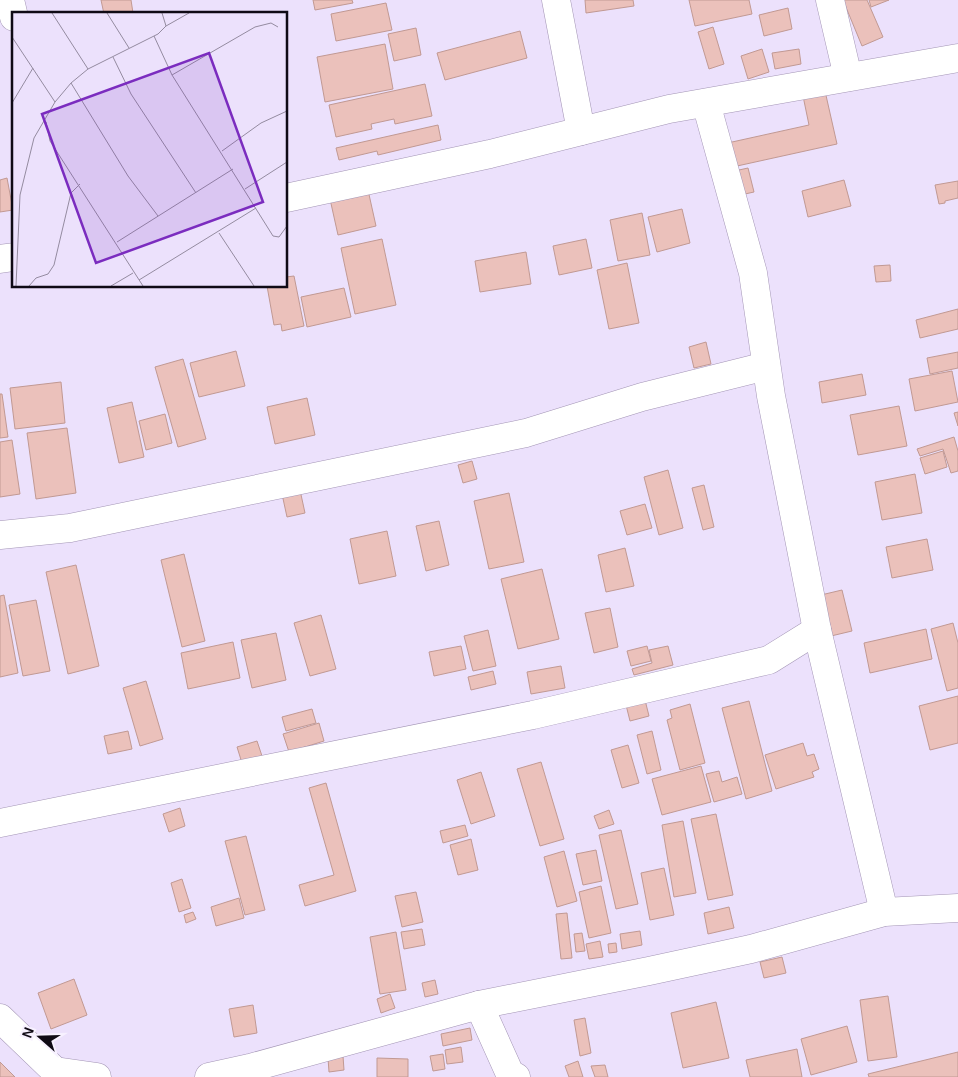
<svg xmlns="http://www.w3.org/2000/svg" width="958" height="1077" font-family="Arial,sans-serif">
<style>
.building{fill:#ebc1bb;stroke:#c19993}
.lines{fill:none;stroke-linecap:round;stroke-linejoin:round}
.minor-casing{stroke:#a395b5;stroke-width:29}
.minor{stroke:#fff;stroke-width:28}
.inset-road{fill:none;stroke:#948ba0;stroke-width:1}
.view{fill:#7b2cbf;fill-opacity:0.15;stroke:#7b2cbf;stroke-width:2.5}
.inset-edge{fill:none;stroke:#0f0a15;stroke-width:2.5}
</style>
<rect width="100%" height="100%" fill="#ece1fc"/>
<g class="building">
<polygon points="101,0 131,0 133,13 104,14"/>
<polygon points="313,0 352,0 353,3 315,10"/>
<polygon points="585,0 633,0 634,6 586,13"/>
<polygon points="689,0 749,0 752,14 695,26"/>
<polygon points="843,0 867,0 883,37 862,46"/>
<polygon points="869,0 889,0 871,7"/>
<polygon points="386,3 392,30 336,41 331,14"/>
<polygon points="788,8 792,29 764,36 759,15"/>
<polygon points="713,27 724,64 709,69 698,32"/>
<polygon points="416,28 421,55 394,61 388,34"/>
<polygon points="520,31 527,58 445,80 437,53"/>
<polygon points="385,44 393,89 325,102 317,57"/>
<polygon points="762,49 769,72 748,79 741,56"/>
<polygon points="799,49 801,64 775,69 772,53"/>
<polygon points="425,84 432,116 395,124 394,119 371,124 372,129 336,137 329,105"/>
<polygon points="825,91 837,144 728,168 723,144 809,125 803,96"/>
<polygon points="438,125 441,140 378,155 377,151 339,160 336,148"/>
<polygon points="748,168 754,192 736,196 730,172"/>
<polygon points="7,178 13,210 0,212 0,180"/>
<polygon points="844,180 851,206 808,217 802,191"/>
<polygon points="958,181 958,198 945,201 945,203 939,204 935,185"/>
<polygon points="368,190 376,226 338,235 330,199"/>
<polygon points="682,209 690,243 657,252 648,217"/>
<polygon points="642,213 650,255 618,261 610,220"/>
<polygon points="382,239 396,305 355,314 341,248"/>
<polygon points="586,239 592,268 559,275 553,246"/>
<polygon points="526,252 531,284 480,292 475,261"/>
<polygon points="627,263 639,323 609,329 597,270"/>
<polygon points="890,265 891,281 876,282 874,266"/>
<polygon points="294,276 304,326 282,331 281,324 274,325 267,286 286,286 286,277"/>
<polygon points="344,288 351,317 307,327 301,297"/>
<polygon points="958,309 958,329 920,338 916,320"/>
<polygon points="706,342 711,364 694,368 689,347"/>
<polygon points="236,351 245,386 199,397 190,363"/>
<polygon points="958,352 958,368 930,374 927,358"/>
<polygon points="183,359 206,439 178,447 155,367"/>
<polygon points="952,371 958,402 915,411 909,379"/>
<polygon points="862,374 866,395 822,403 819,382"/>
<polygon points="61,382 65,423 15,429 10,388"/>
<polygon points="0,394 2,394 8,437 0,438"/>
<polygon points="307,398 315,435 275,444 267,407"/>
<polygon points="132,402 144,457 119,463 107,408"/>
<polygon points="899,406 907,446 858,455 850,415"/>
<polygon points="958,412 958,426 954,413"/>
<polygon points="165,414 172,443 146,450 139,421"/>
<polygon points="67,428 76,493 36,499 27,433"/>
<polygon points="954,437 958,451 958,471 951,473 943,449 920,456 917,449"/>
<polygon points="12,440 20,494 0,497 0,442"/>
<polygon points="943,451 947,467 925,474 920,458"/>
<polygon points="472,461 477,479 463,483 458,465"/>
<polygon points="668,470 683,528 659,535 644,477"/>
<polygon points="915,474 922,513 882,520 875,482"/>
<polygon points="704,485 714,527 703,530 692,488"/>
<polygon points="300,490 305,513 287,517 282,494"/>
<polygon points="509,493 524,562 489,569 474,501"/>
<polygon points="645,504 652,528 627,535 620,511"/>
<polygon points="439,521 449,565 426,571 416,526"/>
<polygon points="387,531 396,576 359,584 350,539"/>
<polygon points="927,539 933,570 892,578 886,547"/>
<polygon points="625,548 634,586 606,592 598,555"/>
<polygon points="184,554 205,641 182,647 161,560"/>
<polygon points="76,565 99,666 68,674 46,572"/>
<polygon points="542,569 559,639 518,649 501,579"/>
<polygon points="842,590 852,631 831,636 821,595"/>
<polygon points="4,595 18,673 0,677 0,596"/>
<polygon points="36,600 50,671 23,676 9,605"/>
<polygon points="610,608 618,647 594,653 585,613"/>
<polygon points="321,615 336,669 310,676 294,623"/>
<polygon points="953,623 958,643 958,688 947,691 931,629"/>
<polygon points="926,629 932,659 870,673 864,643"/>
<polygon points="488,630 496,666 473,671 464,636"/>
<polygon points="276,633 286,680 252,688 241,640"/>
<polygon points="233,642 240,678 188,689 181,653"/>
<polygon points="461,646 466,669 434,676 429,652"/>
<polygon points="647,646 651,661 631,666 627,651"/>
<polygon points="668,646 673,665 634,675 632,669 652,663 649,650"/>
<polygon points="561,666 565,688 531,694 527,672"/>
<polygon points="493,671 496,684 471,690 468,677"/>
<polygon points="146,681 163,739 140,746 123,688"/>
<polygon points="958,696 958,743 930,750 919,706"/>
<polygon points="645,700 649,716 630,721 626,705"/>
<polygon points="749,701 772,791 746,799 722,708"/>
<polygon points="690,704 705,763 680,770 667,720 672,718 670,710"/>
<polygon points="312,709 316,723 286,731 282,717"/>
<polygon points="319,723 324,741 289,752 283,734"/>
<polygon points="128,731 132,749 108,754 104,736"/>
<polygon points="652,731 661,770 647,774 637,735"/>
<polygon points="257,741 262,756 242,763 237,747"/>
<polygon points="803,743 807,756 814,754 819,769 812,772 814,777 776,789 765,755"/>
<polygon points="628,745 639,783 622,788 611,750"/>
<polygon points="541,762 564,839 540,846 517,769"/>
<polygon points="701,766 711,802 662,815 652,779"/>
<polygon points="719,771 722,782 737,777 742,794 714,802 706,774"/>
<polygon points="481,772 495,816 471,824 457,780"/>
<polygon points="326,783 356,891 305,906 299,885 334,875 309,788"/>
<polygon points="180,808 185,826 169,832 163,814"/>
<polygon points="609,810 614,824 599,829 594,816"/>
<polygon points="716,814 733,895 708,900 691,819"/>
<polygon points="683,821 696,893 674,897 662,825"/>
<polygon points="465,825 468,836 443,843 440,831"/>
<polygon points="621,830 638,904 616,909 599,835"/>
<polygon points="246,836 265,910 245,915 225,841"/>
<polygon points="471,839 478,870 458,875 450,845"/>
<polygon points="596,850 602,881 583,885 576,854"/>
<polygon points="564,851 577,901 557,907 544,857"/>
<polygon points="664,868 674,915 650,920 641,873"/>
<polygon points="182,879 191,908 179,912 171,883"/>
<polygon points="601,886 611,933 589,938 579,892"/>
<polygon points="416,892 423,922 402,927 395,896"/>
<polygon points="239,898 244,918 216,926 211,907"/>
<polygon points="729,907 734,928 708,934 704,913"/>
<polygon points="193,912 196,919 186,923 184,915"/>
<polygon points="567,913 572,958 561,959 556,914"/>
<polygon points="422,929 425,945 404,949 401,932"/>
<polygon points="640,931 642,945 622,949 620,934"/>
<polygon points="396,932 406,990 380,994 370,937"/>
<polygon points="582,933 585,951 576,952 574,934"/>
<polygon points="600,941 603,957 589,959 586,944"/>
<polygon points="616,943 617,952 609,953 608,944"/>
<polygon points="782,957 786,973 764,978 760,962"/>
<polygon points="74,979 87,1015 51,1029 38,993"/>
<polygon points="435,980 438,994 425,997 422,983"/>
<polygon points="390,994 395,1008 381,1013 377,999"/>
<polygon points="888,996 897,1057 868,1061 860,1000"/>
<polygon points="716,1002 729,1058 683,1068 671,1013"/>
<polygon points="253,1005 257,1033 234,1037 229,1009"/>
<polygon points="585,1018 591,1053 580,1056 574,1020"/>
<polygon points="847,1026 857,1062 811,1075 801,1039"/>
<polygon points="470,1028 472,1040 443,1046 441,1034"/>
<polygon points="461,1047 463,1062 447,1064 445,1050"/>
<polygon points="797,1049 802,1077 750,1077 746,1060"/>
<polygon points="958,1052 958,1077 869,1077 868,1074"/>
<polygon points="443,1054 445,1069 433,1071 430,1056"/>
<polygon points="343,1056 344,1070 329,1072 328,1058"/>
<polygon points="377,1058 408,1059 408,1077 377,1077"/>
<polygon points="578,1061 583,1077 569,1077 565,1066"/>
<polygon points="0,1062 15,1077 0,1077"/>
<polygon points="605,1065 608,1077 595,1077 591,1066"/>
</g>
<g class="lines">
<defs>
<g id="minor">
<polyline points="10,0 14,17"/>
<polyline points="556,0 581,131"/>
<polyline points="830,0 848,77"/>
<polyline points="706,103 753,273 771,396 817,630 884,912"/>
<polyline points="286,198 490,154 669,109 958,58"/>
<polyline points="0,259 14,257"/>
<polyline points="0,535 70,528 526,433 642,397 766,366"/>
<polyline points="0,823 533,715 769,660 817,630"/>
<polyline points="479,1005 510,1074 516,1077"/>
<polyline points="0,1018 55,1071 59,1077"/>
<polyline points="55,1071 97,1077"/>
<polyline points="209,1077 250,1068 479,1005 649,971 751,949 884,912 958,908"/>
</g>
</defs>
<use href="#minor" class="minor-casing"/>
<use href="#minor" class="minor"/>
</g>
<g transform="translate(12 12)">
<rect width="275" height="275" fill="#ece1fc"/>
<path class="inset-road" d="M40,1L76,57M95,1L117,36M154,14L177,1M142,24L160,63L261,224L267,225L275,214M0,25L43,90M101,45L119,82L184,181M160,63L243,15L259,11L266,15M59,71L116,164L146,204M0,91L21,56M34,110L38,129L131,274M210,139L249,111L275,99M233,177L275,150M207,221L242,274M105,230L221,157M127,268L244,196M4,274L8,183L22,126L43,90L59,71L76,57L146,22L154,14L150,1M17,274L24,266L36,262L42,253L59,181L68,172M99,274L121,261"/>
<path class="view" d="M197,41L251,190L84,251L30,102Z"/>
<rect width="275" height="275" class="inset-edge"/>
</g>
<g transform="translate(40 1037) rotate(290)" stroke="#f7f1ff" stroke-width="4" paint-order="stroke">
<path d="M0-4L9 19L0 12L-9 19Z" fill="#0f0a15"/>
<text y="-8" font-size="14" font-weight="bold" text-anchor="middle" fill="#0f0a15">N</text>
</g>
</svg>
